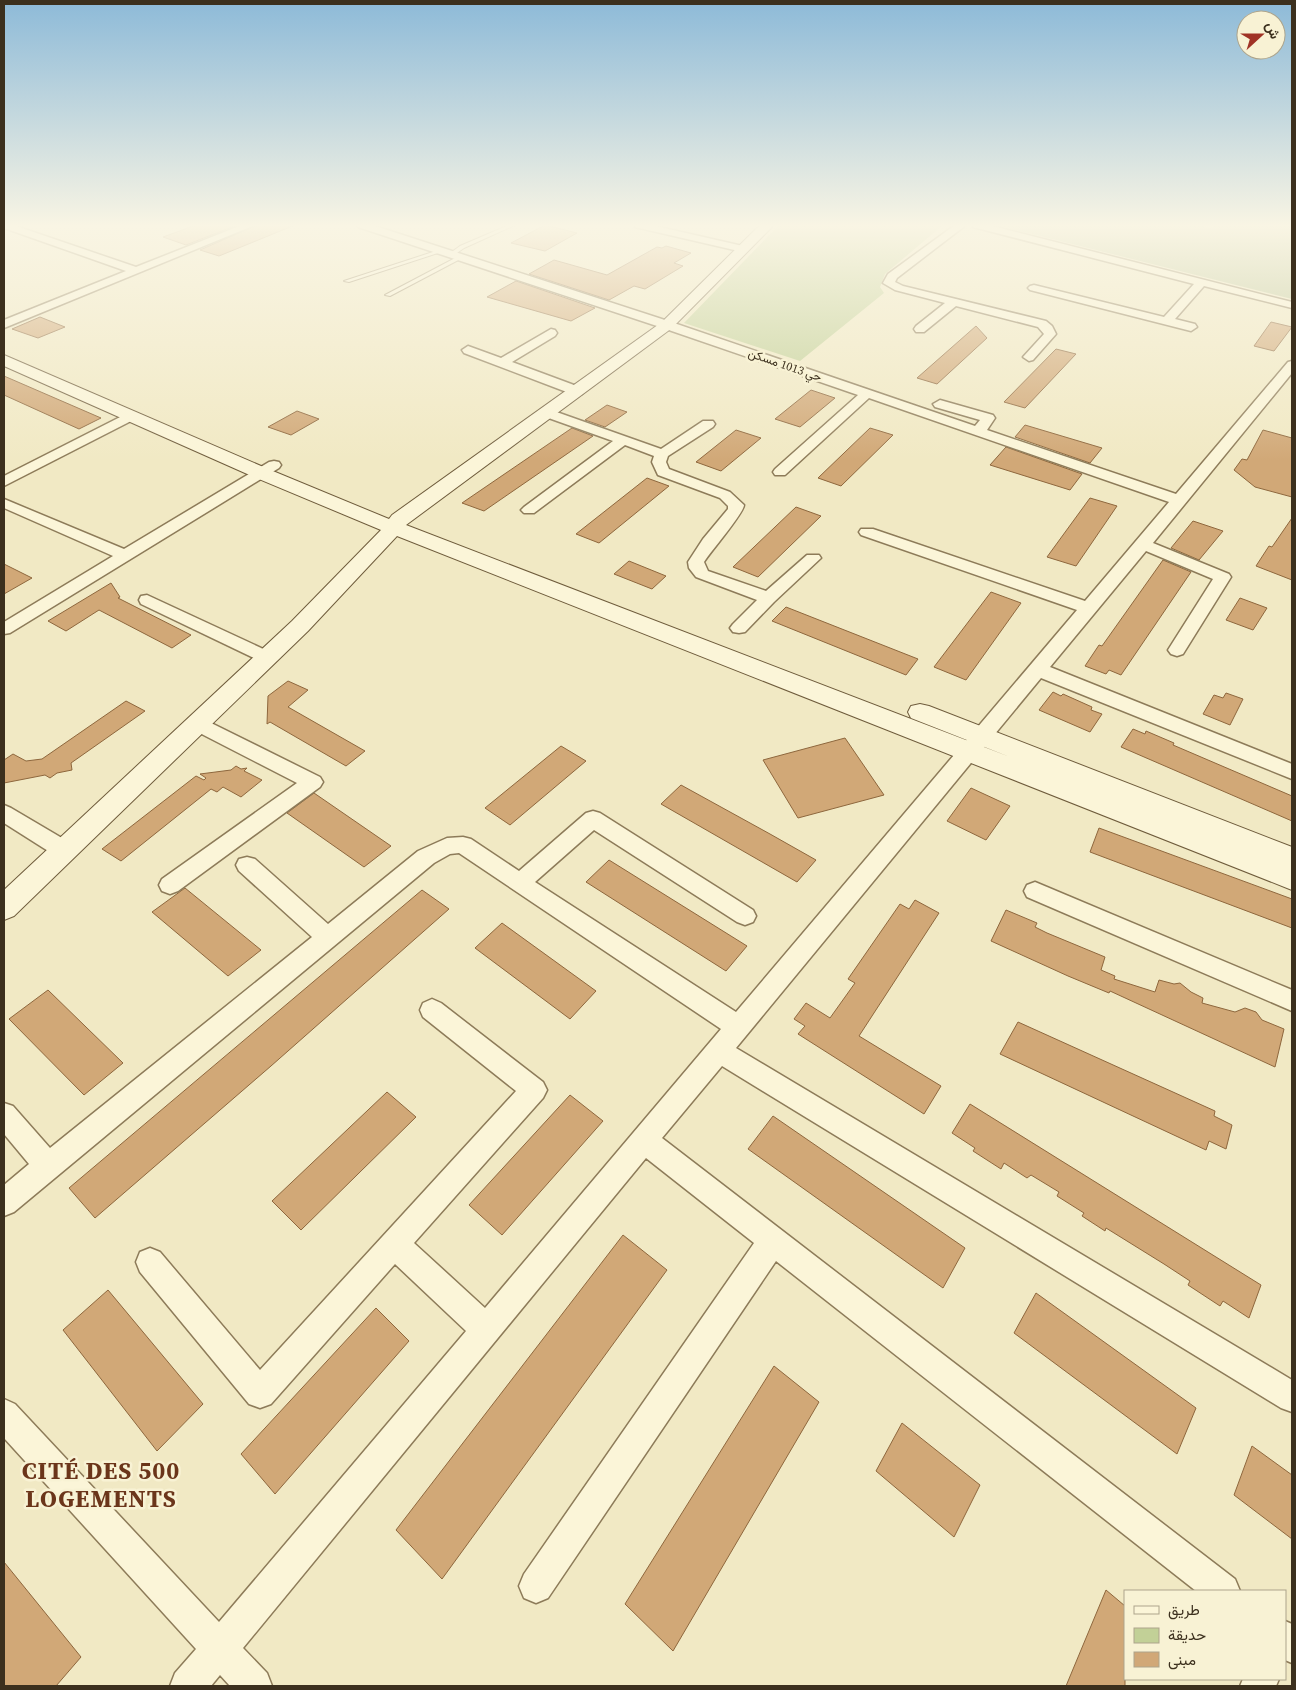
<svg xmlns="http://www.w3.org/2000/svg" width="1296" height="1690" font-family="'Source Serif 4',Vazirmatn,serif">
<style>
.green{fill:#c2d097}
.cemetery{fill:#b9c496}
.building{fill:#d1a877;stroke:#8e673d}
.lines{fill:none;stroke-linecap:round;stroke-linejoin:round}
.lane-casing{stroke:#8d7b59;stroke-width:2}
.street-casing{stroke:#8d7b59;stroke-width:3}
.secondary-casing{stroke:#6f5c3c;stroke-width:2}
.lane{fill:#fbf5d8;fill-rule:evenodd}
.street{fill:#fbf5d8;fill-rule:evenodd}
.secondary{fill:#fbf5d8;fill-rule:evenodd}
.labels{text-anchor:middle;dominant-baseline:central;stroke-width:5;stroke-linejoin:round;paint-order:stroke}
.far-street-label{font-size:12px;fill:#3c301e;stroke:#f8f2d4}
.near-district-label{font-size:24px;font-weight:bold;letter-spacing:1px;fill:#6b351a;stroke:#f8f2d4}
</style>
<rect width="100%" height="100%" fill="#f1e9c4"/>
<polygon class="green" points="779,225 943,225 885,274 880,287 884,293 800,361 684,323"/>
<polygon class="cemetery" points="996,225 1196,225 1210,228 1216,225 1292,225 1292,299"/>
<g class="building">
<polygon points="196,225 237,225 186,245 163,237"/>
<polygon points="257,225 295,225 219,256 200,250"/>
<polygon points="545,225 577,233 545,251 511,243"/>
<polygon points="666,246 691,253 674,263 683,266 645,289 634,286 609,300 529,274 554,260 607,275 657,247 662,248"/>
<polygon points="516,281 595,308 571,321 487,297"/>
<polygon points="40,317 65,327 38,338 12,329"/>
<polygon points="1271,322 1292,327 1274,351 1254,346"/>
<polygon points="976,326 987,338 937,384 917,378"/>
<polygon points="1056,349 1076,354 1025,408 1004,402"/>
<polygon points="4,376 101,418 79,429 4,395"/>
<polygon points="811,390 835,398 800,427 775,419"/>
<polygon points="607,405 627,412 605,427 585,420"/>
<polygon points="297,411 319,419 291,435 268,427"/>
<polygon points="1025,425 1102,448 1090,463 1015,437"/>
<polygon points="572,428 593,436 484,511 462,503"/>
<polygon points="870,428 893,435 841,486 818,478"/>
<polygon points="736,430 761,438 721,471 696,462"/>
<polygon points="1263,430 1292,438 1292,497 1255,487 1234,470 1242,459 1247,460"/>
<polygon points="1006,447 1082,474 1070,490 990,465"/>
<polygon points="647,478 669,486 599,543 576,534"/>
<polygon points="1090,498 1117,506 1076,566 1047,557"/>
<polygon points="796,507 821,516 758,577 733,567"/>
<polygon points="1292,518 1292,580 1256,566 1269,546 1272,547"/>
<polygon points="1193,521 1223,531 1199,560 1171,548"/>
<polygon points="1163,560 1191,572 1121,675 1109,670 1106,674 1085,666 1099,645 1102,646"/>
<polygon points="629,561 666,576 652,589 614,574"/>
<polygon points="4,564 32,578 4,594"/>
<polygon points="111,583 120,597 118,598 191,635 172,648 99,610 66,631 48,621"/>
<polygon points="991,592 1021,603 966,680 934,667"/>
<polygon points="1240,598 1267,608 1253,630 1226,620"/>
<polygon points="786,607 918,659 906,675 772,621"/>
<polygon points="288,681 308,690 288,707 365,751 346,766 270,722 267,724 268,696"/>
<polygon points="1053,692 1061,696 1063,694 1092,707 1091,710 1102,714 1090,732 1039,710"/>
<polygon points="1226,693 1243,699 1230,725 1203,714 1214,695 1223,698"/>
<polygon points="126,701 145,711 71,763 72,770 57,773 50,778 45,775 4,783 4,760 13,754 26,761 42,759"/>
<polygon points="1133,729 1145,734 1146,731 1174,743 1173,745 1292,796 1292,821 1121,747"/>
<polygon points="845,738 884,795 798,818 763,760"/>
<polygon points="561,746 586,761 510,825 485,808"/>
<polygon points="236,766 241,769 247,768 244,771 262,780 241,797 223,787 217,792 211,789 121,861 102,849 196,776 204,780 206,778 200,774 231,770"/>
<polygon points="681,785 770,834 816,860 797,882 661,804"/>
<polygon points="971,788 1010,806 986,840 947,821"/>
<polygon points="314,793 391,846 364,867 287,813"/>
<polygon points="1099,828 1292,899 1292,928 1090,852"/>
<polygon points="609,860 747,946 726,971 586,882"/>
<polygon points="185,888 261,950 228,976 152,912"/>
<polygon points="422,890 449,909 271,1066 95,1218 69,1188"/>
<polygon points="915,900 939,913 859,1036 941,1086 924,1114 798,1034 805,1026 794,1019 806,1003 830,1018 855,983 848,979 900,904 909,909"/>
<polygon points="1006,910 1037,923 1035,927 1047,933 1105,957 1101,970 1115,976 1114,979 1155,992 1159,980 1174,984 1180,983 1191,992 1203,998 1202,1003 1235,1012 1245,1008 1256,1012 1262,1020 1284,1029 1275,1067 1110,991 1109,993 1068,976 991,941"/>
<polygon points="502,923 596,991 570,1019 475,948"/>
<polygon points="48,990 123,1063 84,1095 9,1019"/>
<polygon points="1018,1022 1215,1111 1214,1116 1232,1125 1226,1149 1209,1141 1206,1150 1000,1054"/>
<polygon points="387,1092 416,1117 301,1230 272,1201"/>
<polygon points="570,1095 603,1121 502,1235 469,1205"/>
<polygon points="970,1104 1261,1285 1249,1318 1223,1301 1220,1306 1188,1285 1190,1281 1164,1264 1106,1228 1105,1231 1082,1216 1084,1213 1057,1196 1059,1192 1031,1175 1027,1178 1004,1163 1001,1169 973,1151 975,1148 952,1133"/>
<polygon points="773,1116 965,1248 943,1288 748,1149"/>
<polygon points="623,1235 667,1270 442,1579 396,1530"/>
<polygon points="108,1290 203,1404 157,1451 63,1330"/>
<polygon points="1036,1293 1196,1408 1177,1454 1014,1333"/>
<polygon points="376,1308 409,1341 275,1494 241,1454"/>
<polygon points="774,1366 819,1402 673,1651 625,1604"/>
<polygon points="902,1423 980,1485 954,1537 876,1471"/>
<polygon points="1252,1446 1292,1475 1292,1539 1234,1495"/>
<polygon points="4,1562 81,1657 56,1686 4,1686"/>
<polygon points="1106,1590 1125,1606 1125,1686 1066,1686"/>
</g>
<g class="lines">
<defs>
<g id="lane">
<polygon points="509,225 515,225 464,248 454,255 449,254 460,246"/>
<polygon points="439,250 444,251 349,282 344,281"/>
<polygon points="459,256 464,257 390,296 385,295"/>
</g>
<g id="street">
<polygon points="4,225 13,225 136,267 242,225 255,225 4,328 4,320 126,271 4,228"/>
<polygon points="357,225 372,225 671,322 975,426 980,420 935,407 933,404 940,400 993,415 995,418 987,430 1176,494 1288,362 1292,361 1292,373 1153,543 1229,574 1231,577 1183,654 1177,656 1171,654 1168,650 1213,579 1146,551 1050,667 1292,764 1292,779 1041,678 736,1048 1292,1380 1292,1412 1281,1408 722,1066 662,1138 1235,1579 1240,1591 1196,1591 776,1261 548,1598 536,1603 524,1598 519,1586 524,1574 754,1243 646,1158 243,1648 267,1673 272,1686 230,1686 220,1675 211,1686 170,1686 175,1673 196,1649 4,1438 4,1399 15,1404 219,1622 466,1331 395,1264 271,1404 260,1408 249,1404 140,1272 136,1262 140,1252 150,1248 160,1252 260,1370 516,1091 423,1017 420,1010 423,1003 432,999 441,1003 543,1082 547,1090 543,1098 414,1243 485,1308 721,1029 459,853 450,854 434,863 14,1212 4,1216 4,1185 29,1164 4,1134 4,1103 13,1106 50,1148 312,937 239,871 236,865 239,859 247,857 255,859 328,924 418,851 447,838 463,837 471,839 519,871 586,813 593,811 600,813 753,910 756,916 753,922 745,925 737,922 594,830 535,882 736,1012 1077,610 861,535 859,532 861,529 873,529 1085,601 1169,502 869,398 785,475 775,475 773,472 775,469 858,395 663,328 358,227"/>
<polygon points="634,225 651,225 747,247 748,249 743,252 635,227"/>
<polygon points="955,225 966,225 897,278 895,282 903,286 1046,321 1052,326 1056,334 1033,360 1029,361 1023,357 1044,334 1038,327 956,306 924,332 916,332 914,329 916,326 945,303 895,290 883,283 888,274"/>
<polygon points="972,225 988,225 1292,302 1292,308 1204,286 1175,319 1195,324 1197,327 1191,331 1030,290 1028,288 1030,286 1034,285 1164,317 1194,284 973,227"/>
<polygon points="551,329 555,330 557,333 555,336 512,362 582,388 584,391 582,394 572,394 464,353 462,350 468,346 501,358"/>
<path d="M548,409L661,449L703,421H713L715,424L713,427L668,456L666,462L669,469L730,492L744,505C744,513 711,551 704,562L708,571L766,591L807,555H819L821,558L774,602L745,632L739,633L733,632L730,628L733,624L757,600L696,577L689,568L688,562L703,539L728,509V506L720,498L658,475L652,462L654,456L625,445L534,513H524L521,510L524,507L613,441L543,416L541,413Z"/>
<polygon points="130,412 137,416 135,419 4,486 4,476"/>
<polygon points="274,461 279,462 281,465 279,468 10,633 4,634 4,622 113,556 4,508 4,499 124,549 269,462"/>
<polygon points="147,595 272,653 275,657 272,661 266,663 260,661 141,604 139,600 141,596"/>
<polygon points="197,716 320,777 323,782 320,787 178,891 170,894 162,891 159,885 162,879 297,783 190,728 187,723 190,718"/>
<polygon points="4,805 11,808 72,844 75,850 72,856 64,858 56,856 4,823"/>
<polygon points="1035,882 1292,990 1292,1011 1027,897 1024,891 1027,885"/>
<polygon points="1285,1621 1292,1624 1292,1663 1285,1660"/>
<polygon points="1243,1679 1279,1679 1276,1686 1240,1686"/>
</g>
<polygon id="secondary" points="760,225 774,225 672,328 406,525 1010,757 911,718 908,712 911,706 920,704 929,706 1292,847 1292,890 397,536 308,631 14,916 4,920 4,890 292,621 381,530 254,477 4,366 4,355 268,469 389,519 392,515 662,322"/>
</defs>
<use href="#lane" class="lane-casing"/>
<use href="#street" class="street-casing"/>
<use href="#secondary" class="secondary-casing"/>
<use href="#lane" class="lane"/>
<use href="#street" class="street"/>
<use href="#secondary" class="secondary"/>
</g>
<linearGradient id="sky" x2="0" y2="1"><stop stop-color="#8dbad8"/><stop offset="0.49" stop-color="#f9f5e4"/><stop offset="1" stop-color="#f9f5e4" stop-opacity="0"/></linearGradient>
<rect width="1296" height="461" fill="url(#sky)"/>
<g class="labels">
<g class="far-street-label">
<text transform="translate(785 365) rotate(19)">حي 1013 مسكن</text>
</g>
<g class="near-district-label">
<text x="101" y="1470">CITÉ DES 500<tspan x="101" dy="28">LOGEMENTS</tspan></text>
</g>
</g>
<rect width="1296" height="1690" fill="none" stroke="#3c301e" stroke-width="10"/>
<rect x="1124" y="1590" width="162" height="90" fill="#f8f2d4" stroke="#ada48b"/>
<rect x="1134" y="1606" width="25" height="8" fill="#fbf5d8" stroke="#ada48b"/>
<text x="1168" y="1615" font-size="15" fill="#3c301e">طريق</text>
<rect x="1134" y="1628" width="25" height="15" fill="#c2d097" stroke="#ada48b"/>
<text x="1168" y="1640" font-size="15" fill="#3c301e">حديقة</text>
<rect x="1134" y="1652" width="25" height="15" fill="#d1a877" stroke="#ada48b"/>
<text x="1168" y="1665" font-size="15" fill="#3c301e">مبنى</text>
<g transform="translate(1261 35) rotate(69)"><circle r="24" fill="#f8f2d4" stroke="#ada48b"/>
<path d="M0-4L9 19L0 12L-9 19Z" fill="#a03325"/>
<text y="-8" font-size="14" font-weight="bold" text-anchor="middle" fill="#3c301e">ش</text>
</g>
</svg>
